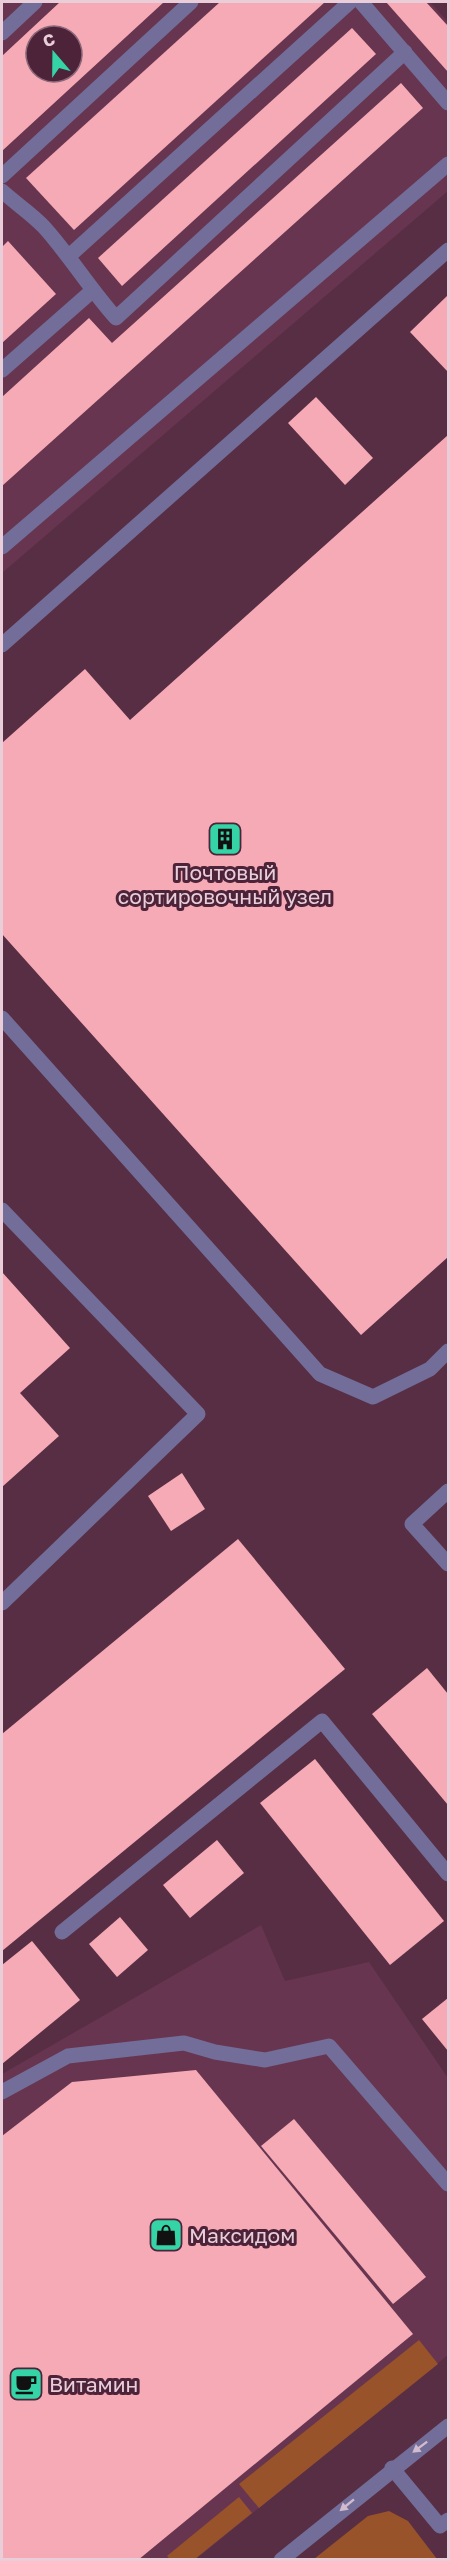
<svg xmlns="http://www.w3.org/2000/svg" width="450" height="2561" font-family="'Golos Text',sans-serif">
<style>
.built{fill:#67354f;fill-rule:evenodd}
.green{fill:#99532a}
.building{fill:#f6aab6;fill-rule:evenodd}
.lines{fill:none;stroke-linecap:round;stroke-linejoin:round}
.minor{stroke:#726d99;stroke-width:15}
.oneway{fill:#d1bbcd}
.labels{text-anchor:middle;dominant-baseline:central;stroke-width:6;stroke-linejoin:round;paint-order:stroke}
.poi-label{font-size:21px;fill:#e9ceda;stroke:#4d2339;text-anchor:start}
</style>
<rect width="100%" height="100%" fill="#582e44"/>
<g class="built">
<path d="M2,2H430L448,22V191L2,573ZM36,36H72V72H36Z"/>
<polygon points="261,1925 285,1981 369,1962 448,2078 448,2355 196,2559 2,2559 2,2074"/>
</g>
<g class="green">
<polygon points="419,2340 438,2364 259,2508 239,2484"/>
<polygon points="239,2497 252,2513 195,2559 170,2559 167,2556"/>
<polygon points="389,2511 408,2521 437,2559 314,2559 368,2516"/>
</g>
<g class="building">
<path d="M60,2H164L2,151V56ZM36,36H72V72H36Z"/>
<polygon points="220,2 325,2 74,230 26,178"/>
<polygon points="386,2 426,2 448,26 448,72"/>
<polygon points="352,28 376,54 122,286 98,258"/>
<polygon points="401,83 423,108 2,486 2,397 89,318 112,343"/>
<polygon points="8,241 56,294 2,343 2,247"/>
<polygon points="448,295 448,372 410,332"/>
<polygon points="316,397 373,458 345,485 288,423"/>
<polygon points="448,435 448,1257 361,1335 2,934 2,743 85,669 130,720"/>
<polygon points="2,1272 70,1348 20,1393 59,1436 2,1487"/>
<polygon points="182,1473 205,1509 171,1531 148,1496"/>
<polygon points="238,1539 345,1669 2,1951 2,1734"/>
<polygon points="427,1668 448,1694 448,1805 372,1714"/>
<polygon points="315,1759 444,1921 390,1965 260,1803"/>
<polygon points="217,1840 244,1873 190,1918 163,1885"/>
<polygon points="120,1917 148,1950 117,1977 89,1944"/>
<polygon points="32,1941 80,2000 2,2064 2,1965"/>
<polygon points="448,1998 448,2051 422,2019"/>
<polygon points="196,2070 413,2334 138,2560 2,2560 2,2136 72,2082"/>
<polygon points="294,2119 426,2277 393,2304 261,2146"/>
</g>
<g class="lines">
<g class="minor">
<polyline points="361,2 448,103"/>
<polyline points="2,33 35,2"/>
<polyline points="2,176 191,2"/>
<path d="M2,191C15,203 32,214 44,227C70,256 90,289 116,318L405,52"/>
<polyline points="69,256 350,2"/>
<polyline points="2,370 92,291"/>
<polyline points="2,547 448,164"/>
<polyline points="2,645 448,250"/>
<polyline points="2,1018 320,1374 373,1397 430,1369 448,1351"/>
<polyline points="2,1210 198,1414 2,1603"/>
<polyline points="448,1491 412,1524 448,1564"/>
<polyline points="62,1932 322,1721 448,1874"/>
<polyline points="2,2092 68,2056 184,2043 215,2052 265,2060 329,2046 448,2184"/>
<polyline points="392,2468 440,2526 448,2520"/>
<polyline points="281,2560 448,2426"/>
</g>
</g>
<defs><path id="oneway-solid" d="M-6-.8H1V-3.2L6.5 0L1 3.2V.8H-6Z" transform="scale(1.5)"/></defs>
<g class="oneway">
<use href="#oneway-solid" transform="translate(420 2447) rotate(143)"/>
<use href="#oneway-solid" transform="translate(347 2505) rotate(141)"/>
</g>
<defs>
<symbol id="building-square" viewBox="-11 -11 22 22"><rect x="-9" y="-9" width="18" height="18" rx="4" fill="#35d4a7" stroke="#4d2339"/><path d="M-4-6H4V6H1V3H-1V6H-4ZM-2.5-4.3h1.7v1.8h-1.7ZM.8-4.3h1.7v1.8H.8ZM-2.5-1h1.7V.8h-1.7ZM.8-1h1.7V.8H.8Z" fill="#111"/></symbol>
<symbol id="shop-square" viewBox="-11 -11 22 22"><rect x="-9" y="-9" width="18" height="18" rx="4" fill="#35d4a7" stroke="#4d2339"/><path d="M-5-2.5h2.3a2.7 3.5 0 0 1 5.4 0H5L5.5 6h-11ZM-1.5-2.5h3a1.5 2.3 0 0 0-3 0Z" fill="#111"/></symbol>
<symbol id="cafe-square" viewBox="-11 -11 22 22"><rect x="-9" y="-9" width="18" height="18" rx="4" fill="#35d4a7" stroke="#4d2339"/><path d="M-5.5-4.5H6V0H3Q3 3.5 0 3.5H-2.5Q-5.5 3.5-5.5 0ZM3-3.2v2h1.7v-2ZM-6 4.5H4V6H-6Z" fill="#111"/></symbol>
</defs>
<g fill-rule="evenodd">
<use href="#building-square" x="206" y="820" width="38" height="38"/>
<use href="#shop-square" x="147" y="2216" width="38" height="38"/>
<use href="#cafe-square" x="7" y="2365" width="38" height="38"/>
</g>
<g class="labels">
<g class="poi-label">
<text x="225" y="872" text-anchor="middle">Почтовый<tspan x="225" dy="24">сортировочный узел</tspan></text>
<text x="189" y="2235">Максидом</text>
<text x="49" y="2384">Витамин</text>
</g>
</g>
<rect width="450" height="2561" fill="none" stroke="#e9ceda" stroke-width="6"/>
<g transform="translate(54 54) rotate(340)"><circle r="28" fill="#4d2339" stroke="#8b6779" stroke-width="1.5"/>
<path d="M0-4.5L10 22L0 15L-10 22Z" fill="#35d4a7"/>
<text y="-9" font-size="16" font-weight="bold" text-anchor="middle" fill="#e9ceda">С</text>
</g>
</svg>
